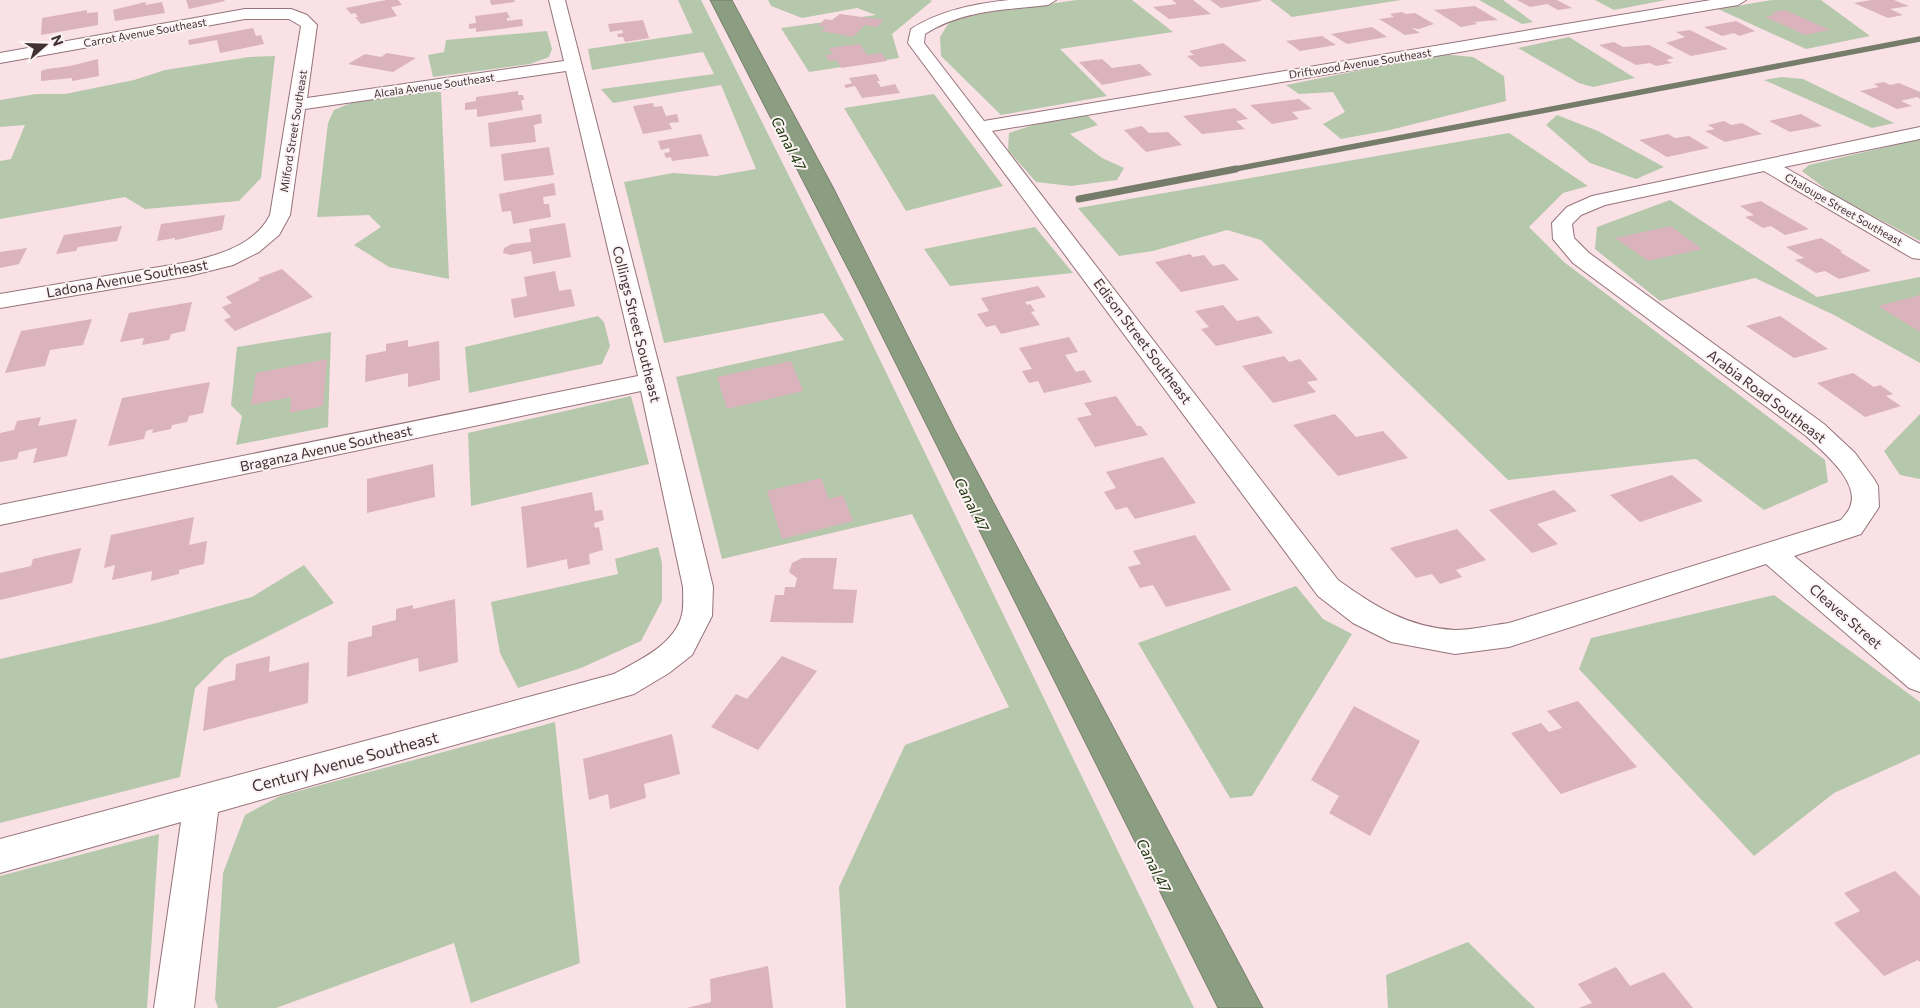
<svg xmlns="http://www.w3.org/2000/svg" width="1920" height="1008" font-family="Commissioner,sans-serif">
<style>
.green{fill:#b5c8ac}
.water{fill:#8b9e81;stroke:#757d6a}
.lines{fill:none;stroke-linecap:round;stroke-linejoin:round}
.stream-far1{stroke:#757d6a;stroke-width:5.5}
.stream{stroke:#757d6a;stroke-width:7}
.building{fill:#dab3bc}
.street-casing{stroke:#96737b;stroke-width:2}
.street{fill:#fff;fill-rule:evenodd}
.labels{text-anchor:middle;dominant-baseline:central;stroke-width:4;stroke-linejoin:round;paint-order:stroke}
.far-street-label{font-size:11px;fill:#413135;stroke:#fcf3f5}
.street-label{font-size:14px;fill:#413135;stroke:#fcf3f5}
.water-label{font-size:15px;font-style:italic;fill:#1b3508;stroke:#fcf3f5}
.near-street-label{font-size:16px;fill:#413135;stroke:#fcf3f5}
</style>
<rect width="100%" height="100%" fill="#fae1e6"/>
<g class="green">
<polygon points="678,0 701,0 851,300 1194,1008 846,1008 839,887 905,745 1009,707 912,514 722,559 676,377 844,340 823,313 664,343 624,182 673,173 716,176 756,169 721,85 613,103 601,89 714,74 703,52 592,70 588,49 693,33"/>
<polygon points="768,0 930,0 932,1 892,34 899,58 809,72 781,28 876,15 857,8 802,18 771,6"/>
<polygon points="1077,0 1132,0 1173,32 1060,49 1107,96 1001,115 941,56 940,37 950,21 985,13"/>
<polygon points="1270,0 1401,0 1292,17"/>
<polygon points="1479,0 1503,0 1533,22 1522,24"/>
<polygon points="1595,0 1666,0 1614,10"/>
<polygon points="1772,0 1821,0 1870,36 1806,49 1718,9"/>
<polygon points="547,31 552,49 549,57 530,64 433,77 428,55 444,52 446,40"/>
<polygon points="1569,37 1635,78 1593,87 1579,83 1518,48"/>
<polygon points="1441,54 1473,57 1504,76 1506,101 1390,130 1341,139 1323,124 1345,112 1333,92 1299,94 1286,85"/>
<polygon points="275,56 261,178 239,201 145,209 125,197 0,219 0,161 11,159 25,125 0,127 0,100 36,94 65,94 134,80 165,70 249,57"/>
<polygon points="1781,77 1803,79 1894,123 1872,128 1764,80"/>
<polygon points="420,92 441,92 449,279 389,267 354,245 381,227 369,215 317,217 328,123 334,110 351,103"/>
<polygon points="934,94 1003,186 906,211 844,108"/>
<polygon points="1086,114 1098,125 1070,134 1102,158 1124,168 1117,180 1071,186 1036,182 1008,150 1009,133 1033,125"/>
<polygon points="1557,115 1598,131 1664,167 1636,179 1590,163 1546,125"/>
<polygon points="1509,133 1588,186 1563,193 1529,227 1564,262 1825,460 1828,482 1764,510 1696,459 1508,480 1261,240 1227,230 1153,251 1119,256 1078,208"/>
<polygon points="1920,139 1920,241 1832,194 1802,171 1809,165"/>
<polygon points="1670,200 1817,297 1920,277 1920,363 1834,315 1755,278 1660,301 1595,249 1597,227"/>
<polygon points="1035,227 1073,273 950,286 924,249"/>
<polygon points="598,316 604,322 610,346 602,364 469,393 465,347"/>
<polygon points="331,332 328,427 236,445 242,416 231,405 237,347"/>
<polygon points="631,396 649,464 471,506 468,433"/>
<polygon points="1920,414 1920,479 1900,475 1884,451"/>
<polygon points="658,547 662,563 662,601 641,641 581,668 518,688 500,653 491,602 618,574 615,559"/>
<polygon points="304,565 334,603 225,658 195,688 180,777 0,823 0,659 157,623 252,597"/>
<polygon points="1296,586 1323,619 1352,634 1252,796 1230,798 1138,643"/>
<polygon points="1774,595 1920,702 1920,754 1834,793 1754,856 1579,669 1591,638"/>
<polygon points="555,722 580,963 471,1003 454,943 276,1008 218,1008 215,999 223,873 245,815 280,796"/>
<polygon points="159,834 147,1008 0,1008 0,876"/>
<polygon points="1468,942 1535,1008 1388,1008 1386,975"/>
</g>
<polygon class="water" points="710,0 732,0 833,187 955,430 1263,1008 1218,1008 863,298"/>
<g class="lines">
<polyline class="stream-far1" points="1230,170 1920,39"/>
<polyline class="stream" points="1079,199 1236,169"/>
</g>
<g class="building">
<polygon points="186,0 224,0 225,1 189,9"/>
<polygon points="386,0 398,0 402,5 391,7 397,16 361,24 355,17 358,17 355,13 351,14 346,8"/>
<polygon points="490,0 514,0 515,2 491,5"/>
<polygon points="1172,0 1193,0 1211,14 1169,19 1153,7 1177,4"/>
<polygon points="1210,0 1261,0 1261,1 1221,8"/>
<polygon points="1517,0 1557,0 1572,8 1558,10 1547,4 1530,7"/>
<polygon points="1871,0 1894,0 1909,6 1890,9 1903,15 1888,18 1854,3"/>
<polygon points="145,2 146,5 162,2 165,13 115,21 113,10"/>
<polygon points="1475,6 1498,20 1474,22 1477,24 1461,27 1434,10"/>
<polygon points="87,10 87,13 98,12 98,25 41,35 42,18"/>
<polygon points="1785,10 1830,30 1805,35 1765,17 1776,14 1771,12"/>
<polygon points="507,12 510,18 507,18 507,21 522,19 523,26 476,32 476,28 469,29 469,24 476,23 475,16"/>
<polygon points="1402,12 1406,14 1415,13 1434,24 1419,29 1412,28 1420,33 1405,35 1379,19 1394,17 1390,14"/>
<polygon points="840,14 884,20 877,27 865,25 853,37 821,31 826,27 818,26 825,19 832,20"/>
<polygon points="643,20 649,38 625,42 623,37 618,37 617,34 623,33 622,30 610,32 608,24"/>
<polygon points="1736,21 1755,31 1739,36 1734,33 1722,36 1704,27"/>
<polygon points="1372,27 1387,37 1347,44 1331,34"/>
<polygon points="253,28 256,36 261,35 264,44 220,53 217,40 189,45 188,40"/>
<polygon points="1690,30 1728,49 1691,56 1666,43 1685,37 1676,32"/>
<polygon points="1322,36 1336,45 1300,51 1286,41"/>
<polygon points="1614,42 1623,47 1649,45 1674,58 1666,60 1672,63 1656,66 1650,63 1636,65 1599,45"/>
<polygon points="1223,43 1247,61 1200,67 1187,56 1194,55 1189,51"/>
<polygon points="860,44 867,55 882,53 887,61 841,68 837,60 829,61 825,55 833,54 829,48"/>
<polygon points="387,53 416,58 393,72 348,64 365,54 381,57"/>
<polygon points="98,59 99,76 72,81 72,78 41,81 41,71 47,69 70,66"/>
<polygon points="1102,59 1112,68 1140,64 1152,75 1102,85 1079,62"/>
<polygon points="876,74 880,81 877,81 881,87 895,84 900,93 862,98 855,86 846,88 844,85 852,83 849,78"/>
<polygon points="1884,82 1890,85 1899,83 1920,92 1920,99 1917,97 1901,101 1912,106 1897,109 1860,91 1879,87 1874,84"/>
<polygon points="518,91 518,95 523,95 524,100 521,100 523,110 477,117 477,109 465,110 465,103 476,101 476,97"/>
<polygon points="1299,99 1312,109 1292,112 1299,119 1272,124 1250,105"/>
<polygon points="653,103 654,107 662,106 666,116 677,114 679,122 669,123 672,129 643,134 633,106"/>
<polygon points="1235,108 1248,119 1236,121 1245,129 1202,134 1183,116"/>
<polygon points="541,114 542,123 534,125 536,142 490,147 488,123"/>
<polygon points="1801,114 1822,126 1790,132 1769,121"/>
<polygon points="1724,121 1731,125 1742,123 1762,134 1725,142 1705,131 1715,129 1708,125"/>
<polygon points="1142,126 1149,133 1168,132 1182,145 1146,152 1124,130"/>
<polygon points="701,134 709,156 672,161 671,157 666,158 664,153 670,152 669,148 661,150 658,141"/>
<polygon points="1668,134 1675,138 1689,136 1709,148 1667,157 1639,140"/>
<polygon points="549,147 554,175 504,181 501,154"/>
<polygon points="554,183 556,195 543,197 544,204 549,204 551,217 513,224 511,211 502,212 499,194"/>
<polygon points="1761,201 1769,206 1809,229 1785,235 1771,226 1763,228 1745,217 1754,215 1740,206"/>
<polygon points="225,215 222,230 175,240 175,238 157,241 161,224"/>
<polygon points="565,223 571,257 533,264 531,251 511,255 503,253 504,248 512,244 531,242 529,229"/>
<polygon points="122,226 117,241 78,247 76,251 56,254 64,235"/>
<polygon points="1671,226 1702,249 1648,261 1615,238"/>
<polygon points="1821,238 1842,251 1840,252 1871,271 1839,279 1825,271 1816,273 1795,260 1804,258 1786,247"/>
<polygon points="27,248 19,264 0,268 0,252"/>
<polygon points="1190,254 1193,257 1204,255 1213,266 1224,264 1239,280 1181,292 1155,262"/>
<polygon points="282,269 313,297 235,331 224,320 231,317 222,307 232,303 226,297 260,280 258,278"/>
<polygon points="555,271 559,291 571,289 575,306 514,318 511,299 527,296 524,277"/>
<polygon points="1038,286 1046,297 1025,302 1027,305 1030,304 1035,311 1031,312 1040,325 1001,334 995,325 986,327 977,314 989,311 981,298"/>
<polygon points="1920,295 1920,332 1878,306"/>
<polygon points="192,302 185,331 171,334 169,340 142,345 144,338 120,342 129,313"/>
<polygon points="1223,305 1237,321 1258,316 1273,333 1216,346 1201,329 1209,327 1195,311"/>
<polygon points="1780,316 1828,349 1794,358 1746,326"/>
<polygon points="92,319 83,345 50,350 45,366 5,373 21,331"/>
<polygon points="1069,337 1078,352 1065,355 1076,372 1084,370 1092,382 1044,393 1038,381 1029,383 1022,371 1032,369 1019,348"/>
<polygon points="408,340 408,347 439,341 440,380 408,387 408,373 365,382 366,355 386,351 386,344"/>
<polygon points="1284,356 1289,362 1300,359 1318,380 1307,382 1316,392 1273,403 1242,366"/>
<polygon points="327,359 323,406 290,413 291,397 251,405 256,373"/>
<polygon points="791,361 803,391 727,409 717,377"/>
<polygon points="1853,373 1874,387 1880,385 1893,394 1886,396 1901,406 1865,417 1817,383"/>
<polygon points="210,382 203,413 189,416 187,422 172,425 171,429 152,433 153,429 146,431 144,439 108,446 122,398"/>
<polygon points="1116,396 1137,426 1141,426 1148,435 1095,447 1077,418 1092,415 1084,403"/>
<polygon points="1335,414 1356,437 1383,431 1408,458 1338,476 1293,425"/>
<polygon points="41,417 38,426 77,419 67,456 33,463 37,448 19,452 17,459 0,462 0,433 14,430 17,421"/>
<polygon points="1163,457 1196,503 1135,519 1127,507 1116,510 1104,492 1116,488 1106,472"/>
<polygon points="433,464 435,497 367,513 367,479"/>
<polygon points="1672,475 1703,501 1640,522 1610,495"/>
<polygon points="821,478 829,499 843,495 853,521 782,539 767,491"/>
<polygon points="1554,490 1577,511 1537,524 1558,544 1532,553 1489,510"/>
<polygon points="592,492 595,511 602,510 604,520 594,523 595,528 599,527 603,550 589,554 590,564 568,569 567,559 527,568 521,507"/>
<polygon points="194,517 189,545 207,541 204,564 179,570 179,574 151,581 152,571 112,580 115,565 104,568 111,535"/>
<polygon points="1457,529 1486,560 1456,570 1462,577 1440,584 1432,574 1416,578 1390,548"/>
<polygon points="1195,535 1231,590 1166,607 1153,585 1140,588 1128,567 1141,564 1133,551"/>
<polygon points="81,548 72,583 0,600 0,573 31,566 33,559"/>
<polygon points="802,558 837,558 833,589 857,590 853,623 770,622 775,595 784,595 785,587 795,587 797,578 789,572 792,563"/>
<polygon points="455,599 458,662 419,672 418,658 347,677 348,642 372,636 372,626 396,620 396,609 413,605 413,609"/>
<polygon points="270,656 269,672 309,662 308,703 203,731 208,687 235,680 236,664"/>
<polygon points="782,656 817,671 758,750 711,727 736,694 747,699"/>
<polygon points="1578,701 1637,767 1561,794 1511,733 1541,723 1549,732 1562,728 1547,711"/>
<polygon points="1354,706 1420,741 1370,836 1329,813 1339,796 1311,780"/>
<polygon points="672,734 680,774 644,784 646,798 610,809 608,794 589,800 583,759"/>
<polygon points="1895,871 1920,896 1920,962 1918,960 1884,976 1834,923 1860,911 1844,893"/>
<polygon points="768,966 773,1008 687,1008 711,1002 710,979"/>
<polygon points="1616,967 1630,986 1664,972 1693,1008 1579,1008 1592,1003 1578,984"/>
</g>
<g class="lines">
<defs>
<g id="street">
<path d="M549,0H565L663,381L713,587L712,616L692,655L669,673L634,694L218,812L194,1008H154L181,822L0,873V839L614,674C638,661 676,644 682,614C684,606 683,596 683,587L641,391L0,525V505L638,376L566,71L305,109L290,215L279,235L259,252L233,265L189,276L0,308V294L189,262C219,255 255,245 270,215L301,26L289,19H245L0,63V53L245,9H291L307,15L317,25L307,98L564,61Z"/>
<path d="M1009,0H1056L1048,5C1006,10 962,10 925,34L924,43L984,121L1711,0H1746L1738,5L992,131L1338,580C1374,606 1409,628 1455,630C1472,630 1492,625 1509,623L1841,520C1844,516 1849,511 1850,507C1861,482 1822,451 1806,436L1573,263L1553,239L1552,223L1567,207L1592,196L1920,127V139L1784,167L1920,244V259L1912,258L1764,171L1605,205L1581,215L1572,224L1574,238L1589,253L1824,424L1855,453L1874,479L1878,486L1879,507L1861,534L1794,556L1920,660V692L1909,688L1766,564L1509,647L1455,654L1391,642L1353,623L1318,596L908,43L911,29C941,10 974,4 1009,0Z"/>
</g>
</defs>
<use href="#street" class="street-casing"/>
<use href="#street" class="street"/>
</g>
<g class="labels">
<g class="far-street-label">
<text transform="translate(145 32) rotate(-10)">Carrot Avenue Southeast</text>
<text transform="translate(1360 63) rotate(-9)">Driftwood Avenue Southeast</text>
<text transform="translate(434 85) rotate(-8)">Alcala Avenue Southeast</text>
<text transform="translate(293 131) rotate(-81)">Milford Street Southeast</text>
<text transform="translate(1844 209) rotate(30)">Chaloupe Street Southeast</text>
</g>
<g class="street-label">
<text transform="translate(127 278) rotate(-10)">Ladona Avenue Southeast</text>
<text transform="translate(637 324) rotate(76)">Collings Street Southeast</text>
<text transform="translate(1143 341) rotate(53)">Edison Street Southeast</text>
<text transform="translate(1767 396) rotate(37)">Arabia Road Southeast</text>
<text transform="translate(326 448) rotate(-12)">Braganza Avenue Southeast</text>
<text transform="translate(1846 616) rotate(41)">Cleaves Street</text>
</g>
<g class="water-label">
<text transform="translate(789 143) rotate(63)">Canal 47</text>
<text transform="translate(972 504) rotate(63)">Canal 47</text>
<text transform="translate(1154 865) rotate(63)">Canal 47</text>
</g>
<g class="near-street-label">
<text transform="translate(345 761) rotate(-15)">Century Avenue Southeast</text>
</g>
</g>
<g transform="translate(45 45) rotate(70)" stroke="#fcf3f5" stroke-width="4" paint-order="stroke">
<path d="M0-4L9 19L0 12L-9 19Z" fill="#413135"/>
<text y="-8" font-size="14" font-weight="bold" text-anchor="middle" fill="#413135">N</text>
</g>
</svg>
